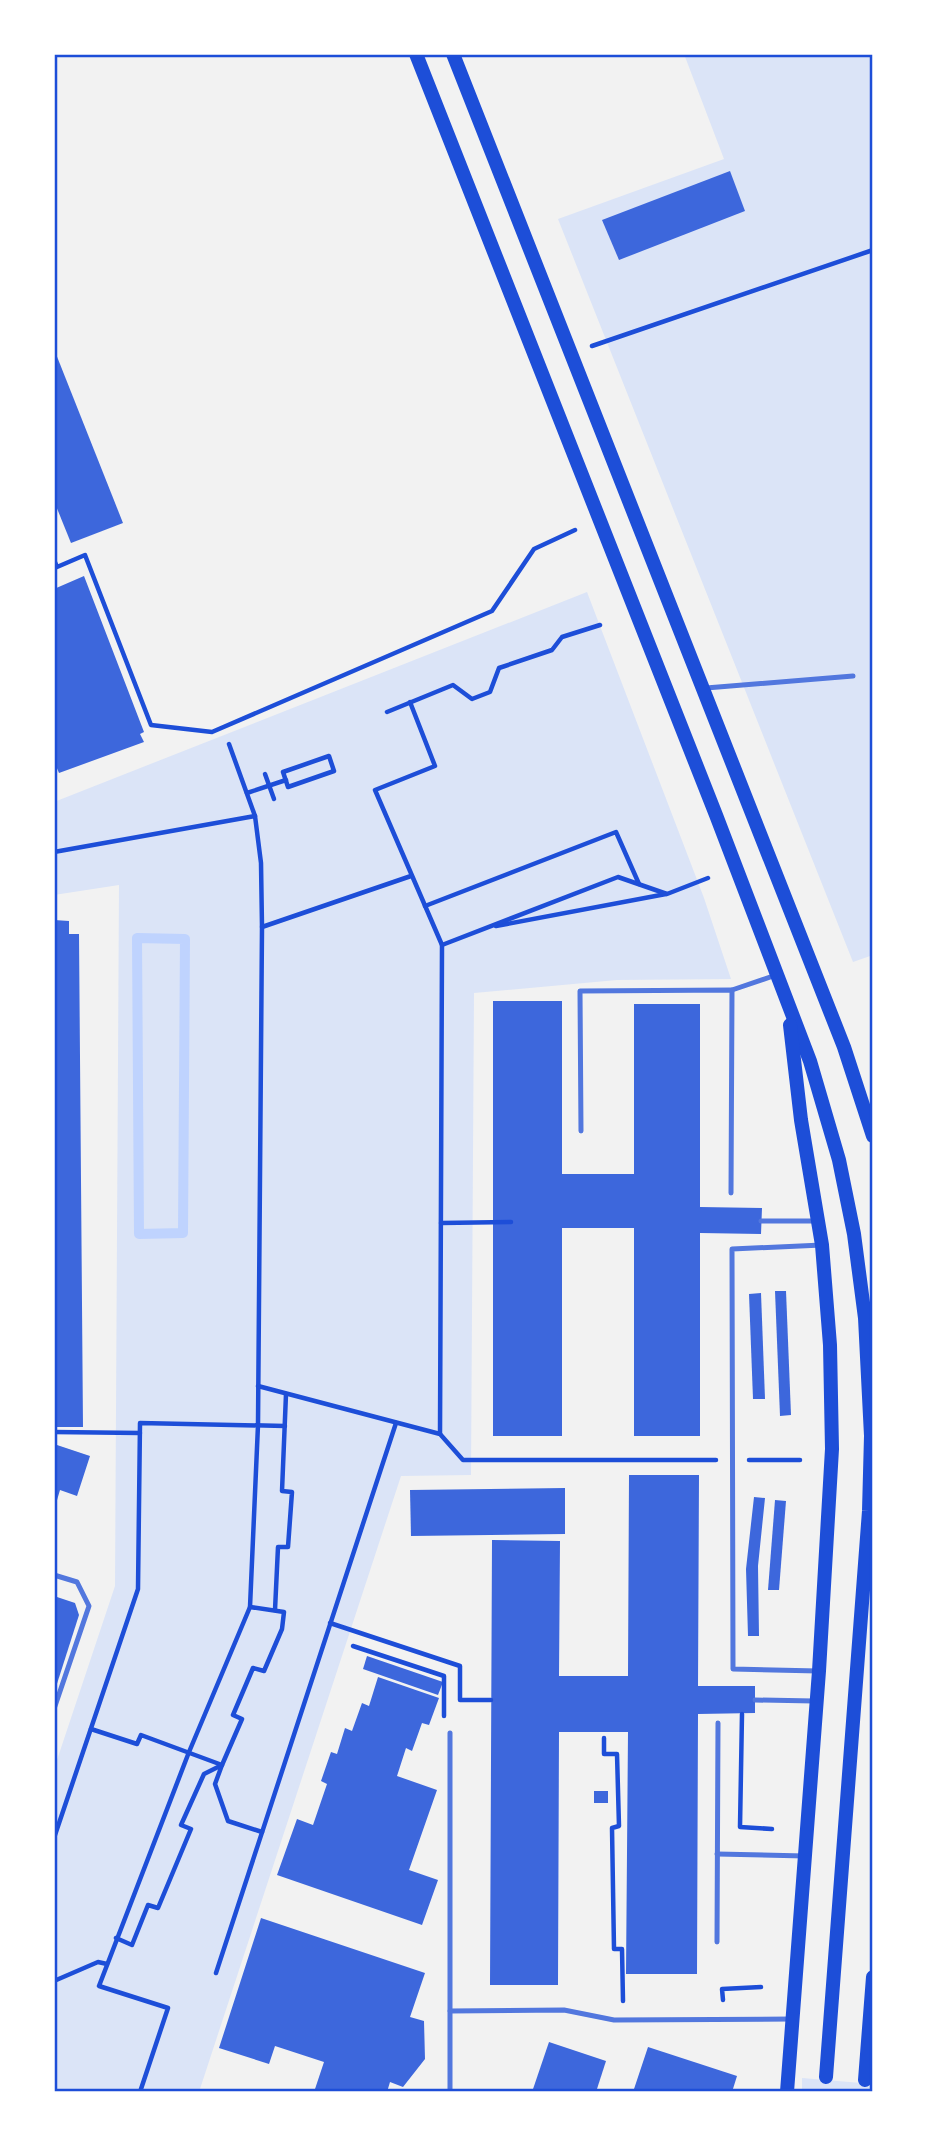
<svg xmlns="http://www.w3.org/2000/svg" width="927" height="2146" font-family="'Noto Sans',sans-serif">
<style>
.green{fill:#dbe4f7}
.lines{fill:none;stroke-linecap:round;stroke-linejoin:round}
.stream{stroke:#bfd3fe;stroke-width:10}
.building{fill:#3d67dc}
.path{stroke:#1d4ed8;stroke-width:4.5}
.service{stroke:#5277de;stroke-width:5}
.secondary{stroke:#1d4ed8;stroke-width:14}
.neatline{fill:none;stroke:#1d4ed8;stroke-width:2.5}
</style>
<rect width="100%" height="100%" fill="#f2f2f2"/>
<g class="green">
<polygon points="684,54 873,54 873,955 853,962 558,219 724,159"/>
<polygon points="587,592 704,898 731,979 617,980 474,993 471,1475 401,1476 199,2092 54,2092 54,1769 115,1586 119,885 54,895 54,802"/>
<polygon points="802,2078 873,2084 873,2092 802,2092"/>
</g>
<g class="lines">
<polygon class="stream" points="137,938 185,939 183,1233 139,1234"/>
</g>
<g class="building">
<polygon points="730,171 745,211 619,260 602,220"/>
<polygon points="54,349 123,523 71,543 54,501"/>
<polygon points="84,576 144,732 140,734 144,742 59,773 54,761 54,589"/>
<polygon points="54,920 69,921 69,934 79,934 83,1427 54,1427"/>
<polygon points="493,1001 562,1001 562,1174 634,1174 634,1004 700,1004 700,1207 762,1208 761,1234 700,1233 700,1436 634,1436 634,1228 562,1228 562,1436 493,1436"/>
<polygon points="775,1291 786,1291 791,1415 780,1416"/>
<polygon points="761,1293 765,1399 753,1399 749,1294"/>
<polygon points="54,1444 90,1456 77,1496 60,1490 55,1507"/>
<polygon points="629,1475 699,1475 698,1686 755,1686 755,1713 698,1714 697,1974 626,1974 628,1732 559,1732 558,1985 490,1985 492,1540 560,1541 559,1676 628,1676"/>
<polygon points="565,1488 565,1534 411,1536 410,1490"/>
<polygon points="754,1497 765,1498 758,1566 759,1636 748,1636 746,1569"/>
<polygon points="775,1500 786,1501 779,1590 768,1590"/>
<polygon points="54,1596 75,1603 79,1615 55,1690"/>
<polygon points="367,1656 443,1682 438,1695 363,1669"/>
<polygon points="378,1677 439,1698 429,1725 422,1723 412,1751 406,1748 397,1776 437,1790 409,1870 438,1880 422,1925 277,1875 297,1819 313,1825 327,1784 321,1781 331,1752 337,1754 345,1728 352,1731 362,1703 369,1706"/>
<rect x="594" y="1791" width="14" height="12"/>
<polygon points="261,1918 425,1973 410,2017 424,2021 425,2059 403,2087 390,2082 387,2092 314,2092 324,2062 275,2046 269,2064 219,2048"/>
<polygon points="549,2042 606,2061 596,2092 532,2092"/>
<polygon points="648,2047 737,2076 732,2092 633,2092"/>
</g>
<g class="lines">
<g class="path">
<polyline points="592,346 873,250"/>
<polyline points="54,560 57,567 85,555 151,725 212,732 492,611 534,549 575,530"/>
<polyline points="410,702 435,766 375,790 442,945 440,1434"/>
<polyline points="387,712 453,685 472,699 490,692 499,668 552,650 562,637 600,625"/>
<polyline points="229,744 255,816"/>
<polygon points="329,756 334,771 288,787 283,772"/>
<polyline points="265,774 274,799"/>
<polyline points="247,793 286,780"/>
<polyline points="54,852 255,816 261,863 262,927 258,1425 250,1607 189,1752 99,1986 168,2008 140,2092"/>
<polyline points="425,906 616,832 639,884"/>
<polyline points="496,926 666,894"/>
<polyline points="262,927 411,876"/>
<polyline points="442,945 618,877 667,894 708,878"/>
<polyline points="441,1223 511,1222"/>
<polyline points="258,1386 440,1434 463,1460 716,1460"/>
<polyline points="54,1432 140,1433"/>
<polyline points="749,1460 800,1460"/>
<polyline points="275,1610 278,1547 288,1547 292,1492 282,1491 286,1394"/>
<polyline points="330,1623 460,1666 460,1700 491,1700"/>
<polyline points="353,1646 444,1676 444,1716"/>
<polyline points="742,1714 740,1827 772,1829"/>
<polyline points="91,1729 137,1744 141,1735 222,1765 215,1784 228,1821 262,1832"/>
<polyline points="604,1738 604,1754 617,1754 619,1826 612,1828 614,1949 622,1949 623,2001"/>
<polyline points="54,1838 138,1589 140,1423 285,1426"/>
<polyline points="116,1938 132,1945 148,1905 158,1908 191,1829 181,1825 204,1774 222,1765 242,1719 233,1715 253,1668 264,1671 282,1629 284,1612 250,1607"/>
<polyline points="216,1973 396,1423"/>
<polyline points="54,1981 98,1962 107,1964"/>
<polyline points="723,2000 722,1989 761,1987"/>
</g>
<g class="service">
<polyline points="706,688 853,676"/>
<polyline points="732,990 776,975"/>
<polyline points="581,1131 580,991 732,990 731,1193"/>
<polyline points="761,1221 815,1221"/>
<polyline points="54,1575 77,1582 89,1606 54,1709"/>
<polyline points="818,1671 733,1669 732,1249 822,1245"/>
<polyline points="755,1700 814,1701"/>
<polyline points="450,1733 450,2092"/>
<polyline points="717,1854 805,1856"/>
<polyline points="717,1942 718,1723"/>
<polyline points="450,2011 564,2010 614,2020 792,2019"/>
</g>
<g class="secondary">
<polyline points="416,54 716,815 810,1061 839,1160 854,1234 865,1318 871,1436 869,1511 826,2077"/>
<polyline points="453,54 844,1047 873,1136"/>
<polyline points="865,2080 873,1977"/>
<polyline points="787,2092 819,1671 832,1449 830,1345 822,1245 801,1120 790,1025"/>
</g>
</g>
<rect width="927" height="2146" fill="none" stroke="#ffffff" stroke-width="112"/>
<rect x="56" y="56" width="815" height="2034" class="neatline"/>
</svg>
